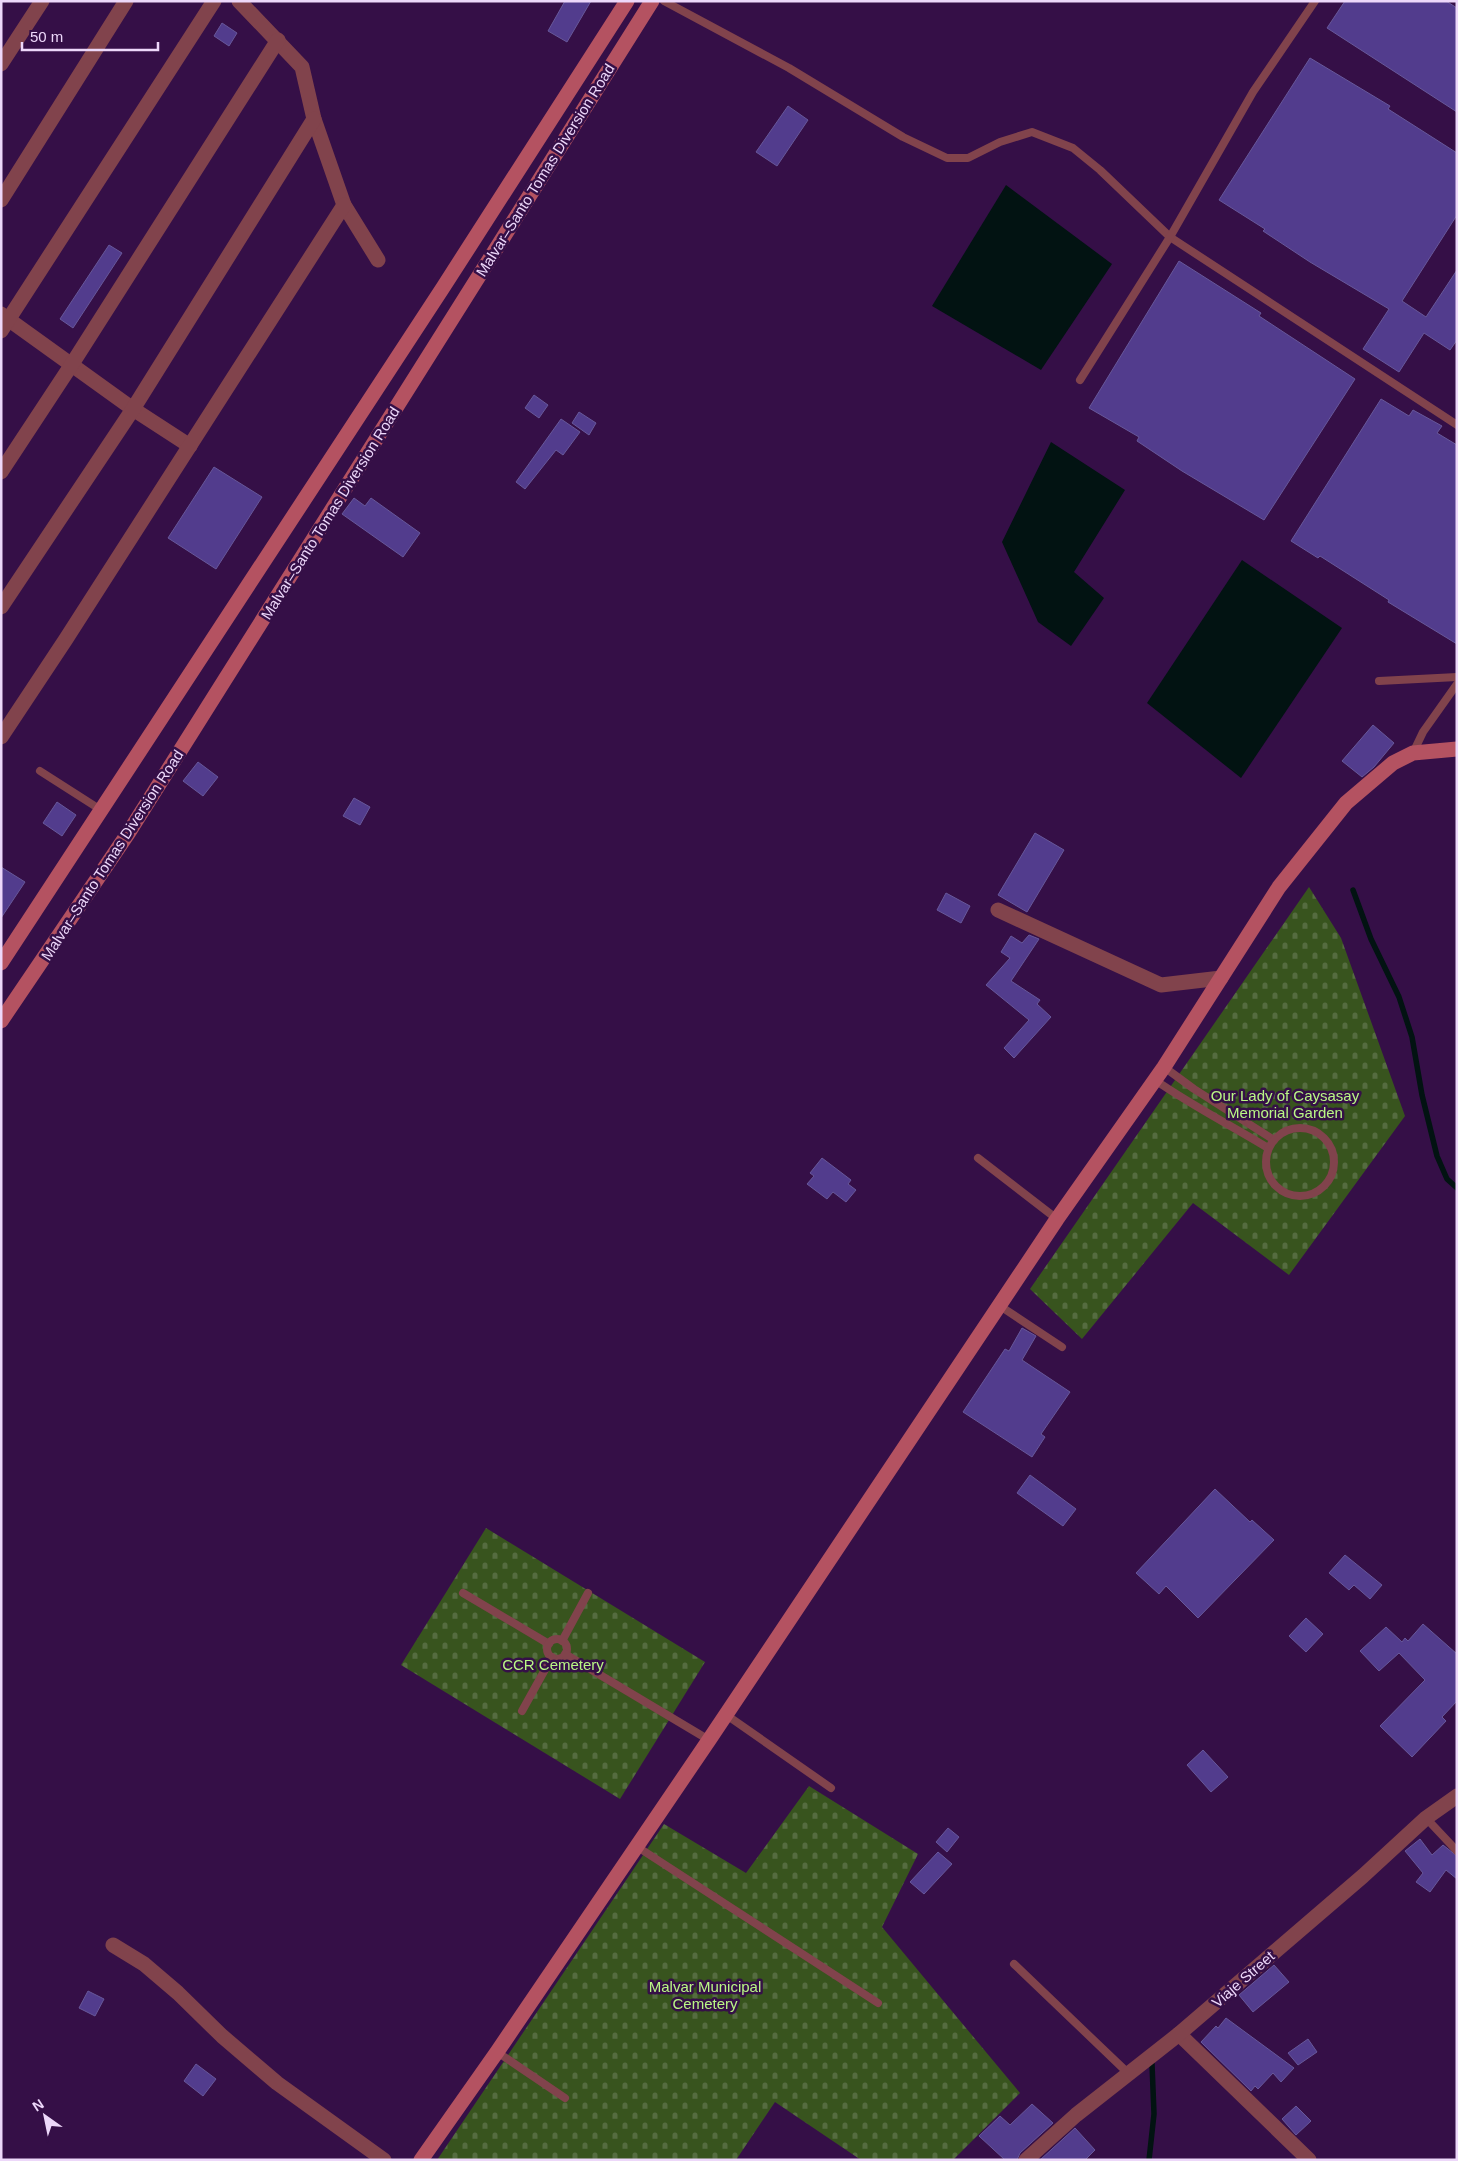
<svg xmlns="http://www.w3.org/2000/svg" width="1458" height="2161" font-family="Helvetica,sans-serif">
<style>
.cemetery{fill:url(#cemetery-stones)}
.water{fill:#021312}
.lines{fill:none;stroke-linecap:round;stroke-linejoin:round}
.stream{stroke:#021312;stroke-width:5.5}
.building{fill:#523c8d;stroke:#67589a}
.lane{stroke:#81434c;stroke-width:8}
.street{stroke:#81434c;stroke-width:15}
.secondary{stroke:#b45261;stroke-width:15}
.labels{text-anchor:middle;dominant-baseline:central;stroke-width:5;stroke-linejoin:round;paint-order:stroke}
.street-label{font-size:15px;fill:#edd8fa;stroke:#350f47}
.park-label{font-size:15px;fill:#b9f785;stroke:#350f47}
</style>
<defs>
<pattern id="cemetery-stones" width="16" height="16" patternUnits="userSpaceOnUse" patternTransform="scale(1.25)"><rect width="16" height="16" fill="#38541e"/><path d="M2 7V4a2 2 0 0 1 4 0v3zM10 15v-3a2 2 0 0 1 4 0v3z" fill="#556c40"/></pattern>
</defs>
<rect width="100%" height="100%" fill="#350f47"/>
<g class="cemetery">
<polygon points="1309,887 1341,938 1405,1116 1289,1275 1193,1203 1082,1339 1030,1289"/>
<polygon points="486,1528 705,1662 620,1799 401,1665"/>
<polygon points="809,1786 918,1854 882,1927 1020,2093 953,2160 861,2160 775,2102 736,2160 437,2160 664,1824 746,1873"/>
</g>
<g class="water">
<polygon points="1006,185 1112,264 1041,370 932,306"/>
<polygon points="1051,442 1125,490 1074,572 1104,598 1071,646 1038,622 1002,542"/>
<polygon points="1242,560 1342,628 1241,778 1147,703"/>
</g>
<g class="lines">
<g class="stream">
<polyline points="1353,890 1371,939 1399,997 1412,1037 1422,1095 1437,1156 1447,1179 1457,1188"/>
<polyline points="1149,2160 1154,2114 1152,2064"/>
</g>
</g>
<g class="building">
<polygon points="565,1 591,1 567,42 548,31"/>
<polygon points="1345,1 1446,1 1457,8 1457,112 1327,28"/>
<polygon points="222,23 237,33 229,46 214,36"/>
<polygon points="1310,58 1390,106 1388,109 1457,153 1457,215 1402,301 1426,317 1457,270 1457,340 1450,350 1424,333 1399,372 1363,349 1389,309 1310,262 1263,231 1265,229 1219,200"/>
<polygon points="788,106 808,120 777,166 756,152"/>
<polygon points="109,245 122,253 73,328 60,319"/>
<polygon points="1179,261 1261,313 1259,316 1355,379 1264,520 1182,471 1137,441 1139,437 1089,408"/>
<polygon points="534,395 548,405 539,418 525,408"/>
<polygon points="1381,399 1409,416 1413,410 1442,426 1437,433 1457,445 1457,644 1388,602 1389,600 1320,556 1318,558 1291,541"/>
<polygon points="579,412 596,423 589,435 572,423"/>
<polygon points="561,419 580,432 563,455 556,450 525,489 516,482"/>
<polygon points="214,467 262,497 216,569 168,538"/>
<polygon points="354,498 365,506 371,498 420,533 403,557 342,514"/>
<polygon points="1373,725 1394,743 1374,767 1362,777 1342,761"/>
<polygon points="198,762 218,777 203,796 183,781"/>
<polygon points="354,798 370,807 360,825 343,816"/>
<polygon points="57,802 76,815 62,836 43,823"/>
<polygon points="1035,833 1064,850 1027,912 998,895"/>
<polygon points="1,867 25,882 1,918"/>
<polygon points="946,893 970,906 961,923 937,910"/>
<polygon points="1029,935 1039,939 1011,981 1040,1000 1037,1004 1051,1017 1014,1058 1004,1048 1029,1020 986,985 1010,958 1001,952 1011,936 1022,943"/>
<polygon points="822,1158 851,1180 848,1184 856,1190 846,1202 833,1192 827,1199 807,1184 814,1176 810,1173"/>
<polygon points="1022,1328 1036,1336 1022,1360 1070,1392 1041,1434 1045,1437 1032,1457 963,1412 1005,1349 1009,1351"/>
<polygon points="1030,1475 1076,1509 1063,1526 1017,1493"/>
<polygon points="1215,1489 1250,1522 1252,1520 1274,1540 1198,1618 1166,1586 1159,1594 1136,1573"/>
<polygon points="1345,1555 1382,1585 1370,1599 1354,1585 1349,1590 1329,1573"/>
<polygon points="1306,1618 1323,1634 1306,1652 1289,1636"/>
<polygon points="1423,1624 1457,1654 1457,1701 1442,1717 1446,1721 1412,1757 1380,1726 1425,1680 1399,1653 1379,1671 1360,1651 1386,1627 1402,1642 1405,1638 1408,1641"/>
<polygon points="1203,1750 1228,1777 1211,1792 1187,1765"/>
<polygon points="948,1828 959,1837 947,1852 936,1842"/>
<polygon points="1420,1839 1432,1855 1443,1845 1457,1856 1457,1879 1446,1870 1430,1892 1416,1882 1423,1873 1405,1851"/>
<polygon points="938,1852 952,1864 924,1894 910,1882"/>
<polygon points="1274,1965 1289,1982 1253,2012 1239,1995"/>
<polygon points="88,1991 104,1999 95,2016 79,2008"/>
<polygon points="1226,2018 1294,2068 1281,2082 1273,2073 1258,2089 1255,2086 1251,2091 1201,2042 1216,2026 1218,2028"/>
<polygon points="1308,2039 1317,2052 1298,2065 1288,2053"/>
<polygon points="196,2064 216,2079 203,2096 184,2081"/>
<polygon points="1032,2104 1053,2123 1020,2153 1017,2160 1005,2160 979,2136 1000,2116 1010,2125"/>
<polygon points="1296,2106 1311,2121 1296,2135 1282,2119"/>
<polygon points="1075,2128 1095,2150 1085,2160 1040,2160"/>
</g>
<g class="lines">
<g class="lane">
<polyline points="664,1 789,68 903,137 947,158 968,158 1000,142 1032,132 1073,148 1100,170 1170,237 1457,425"/>
<polyline points="1080,380 1170,237 1253,92 1315,1"/>
<polyline points="1379,681 1457,677"/>
<polyline points="1413,753 1423,732 1457,684"/>
<polyline points="40,771 101,810"/>
<polyline points="1164,1067 1194,1089 1274,1140"/>
<path d="M1155,1080C1191,1105 1230,1125 1268,1148"/>
<circle cx="1300" cy="1162" r="34"/>
<polyline points="978,1158 1057,1219"/>
<polyline points="1000,1306 1062,1347"/>
<polyline points="463,1593 549,1644"/>
<circle cx="557" cy="1649" r="10"/>
<polyline points="562,1641 588,1593"/>
<polyline points="565,1654 709,1740"/>
<polyline points="522,1711 552,1657"/>
<polyline points="725,1714 831,1788"/>
<polyline points="1426,1818 1457,1851"/>
<polyline points="636,1846 878,2003"/>
<polyline points="1014,1964 1129,2074"/>
<polyline points="497,2052 565,2098"/>
</g>
<g class="street">
<polyline points="239,1 302,67 314,119 344,205 378,260"/>
<polyline points="1,64 42,1"/>
<polyline points="1,200 126,1"/>
<polyline points="1,314 133,409 190,446"/>
<polyline points="1,331 214,1"/>
<polyline points="1,472 72,364 278,40"/>
<polyline points="1,607 133,409 314,119"/>
<polyline points="1,737 66,639 344,205"/>
<polyline points="998,910 1161,985 1221,978"/>
<polyline points="113,1945 144,1964 178,1993 222,2036 277,2083 384,2160"/>
<polyline points="1179,2034 1309,2160"/>
<polyline points="1026,2160 1076,2115 1179,2034 1363,1876 1426,1818 1457,1796"/>
</g>
<g class="secondary">
<polyline points="1,963 444,286 627,1"/>
<polyline points="1,1021 129,832 652,1"/>
<polyline points="421,2160 497,2052 709,1740 1057,1219 1164,1067 1279,887 1346,803 1393,763 1413,753 1457,749"/>
</g>
</g>
<g class="labels">
<g class="street-label">
<text transform="translate(545 170) rotate(-58)">Malvar–Santo Tomas Diversion Road</text>
<text transform="translate(330 513) rotate(-58)">Malvar–Santo Tomas Diversion Road</text>
<text transform="translate(112 855) rotate(-57)">Malvar–Santo Tomas Diversion Road</text>
<text transform="translate(1243 1979) rotate(-41)">Viaje Street</text>
</g>
<g class="park-label">
<text x="1285" y="1095">Our Lady of Caysasay<tspan x="1285" dy="17">Memorial Garden</tspan></text>
<text x="553" y="1664">CCR Cemetery</text>
<text x="705" y="1986">Malvar Municipal<tspan x="705" dy="17">Cemetery</tspan></text>
</g>
</g>
<rect width="1458" height="2161" fill="none" stroke="#edd8fa" stroke-width="5"/>
<g transform="translate(45 2116) rotate(327)" stroke="#350f47" stroke-width="4" paint-order="stroke">
<path d="M0-4L9 19L0 12L-9 19Z" fill="#edd8fa"/>
<text y="-8" font-size="14" font-weight="bold" text-anchor="middle" fill="#edd8fa">N</text>
</g>
<path d="M22 42v8h136v-8" fill="none" stroke="#edd8fa" stroke-width="2.5"/>
<text x="30" y="42" font-size="15" fill="#edd8fa" stroke="#350f47" stroke-width="4" paint-order="stroke">50 m</text>
</svg>
